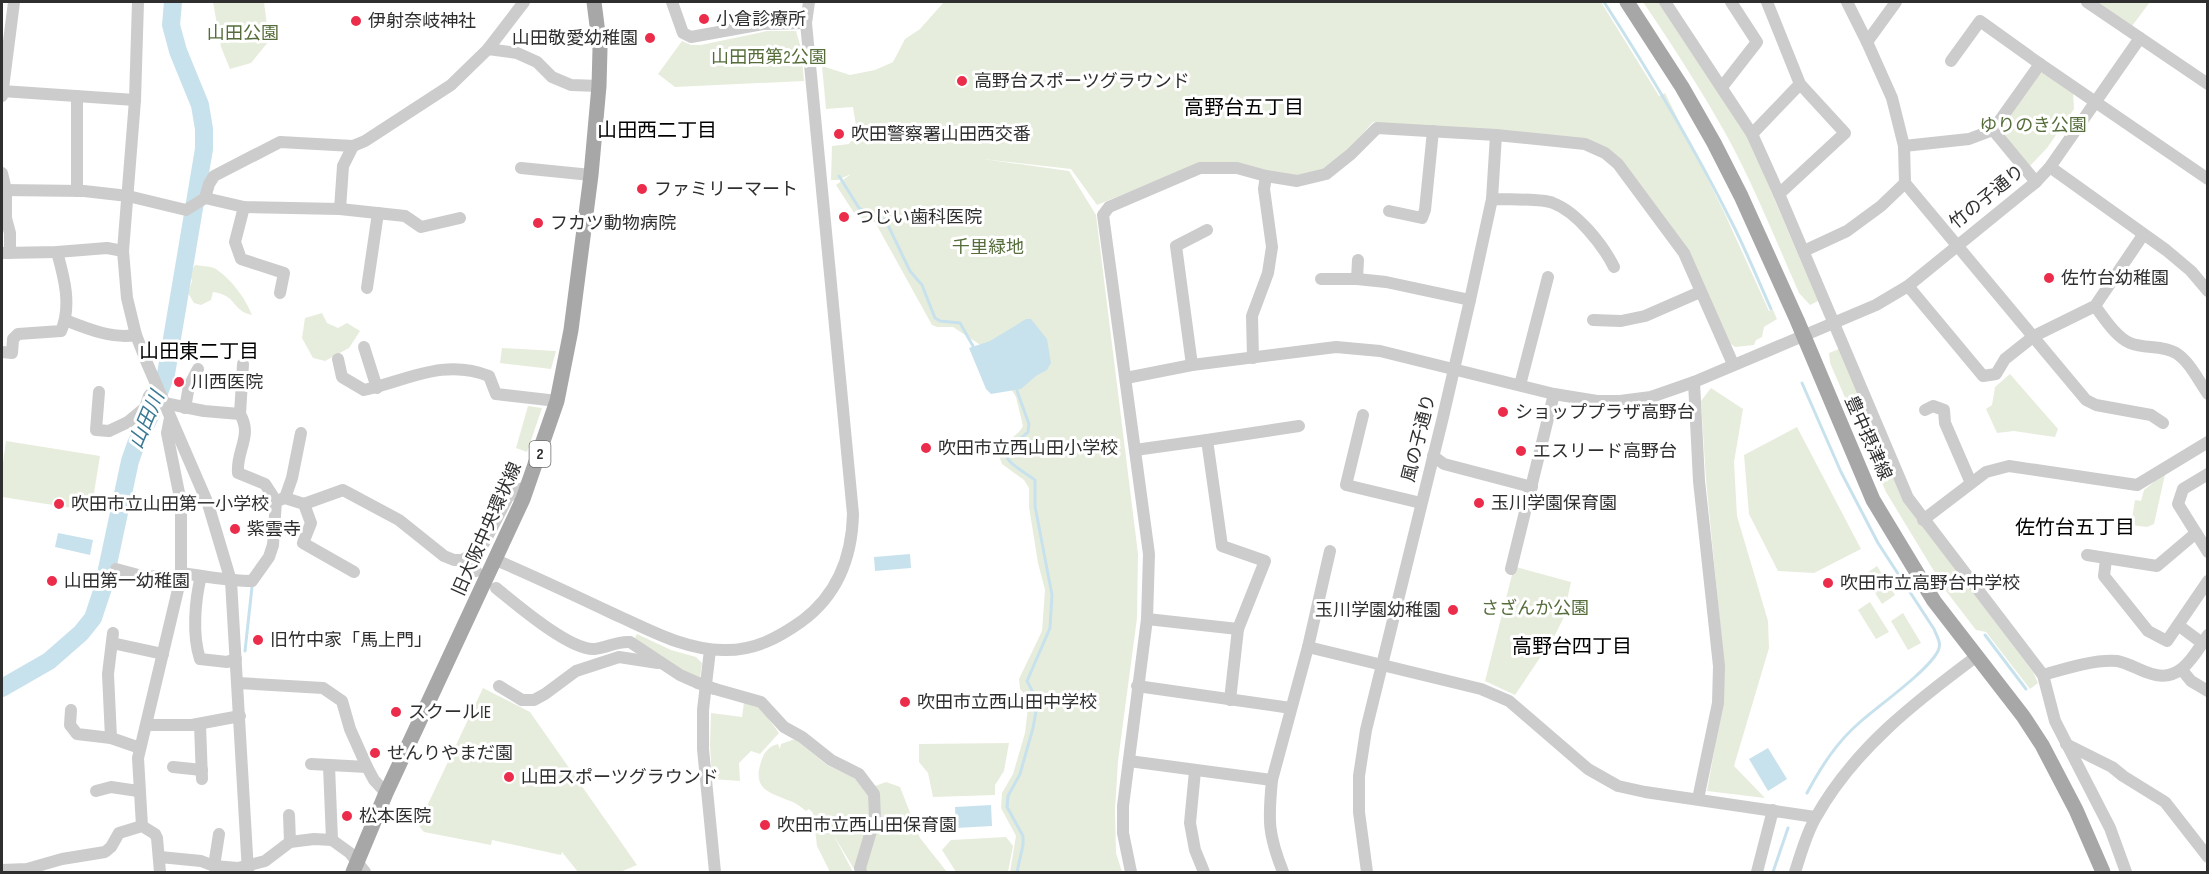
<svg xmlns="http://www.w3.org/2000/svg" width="2209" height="874" font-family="'Sofia Sans Condensed','Noto Sans JP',sans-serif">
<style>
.green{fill:#e7eddc}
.water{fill:#c8e2ed}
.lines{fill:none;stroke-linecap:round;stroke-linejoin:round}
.stream{stroke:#c8e2ed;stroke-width:3}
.river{stroke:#c8e2ed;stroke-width:18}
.minor{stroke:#ccc;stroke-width:12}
.major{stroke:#a7a7a7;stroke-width:15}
.minor-bridge{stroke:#ccc;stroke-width:12}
.poi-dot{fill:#eb2c4a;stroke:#fff;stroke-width:2}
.labels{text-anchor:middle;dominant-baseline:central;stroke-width:6;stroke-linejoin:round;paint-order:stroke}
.shield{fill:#fff;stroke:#6d6d6d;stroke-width:1.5}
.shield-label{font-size:16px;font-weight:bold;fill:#2f2f2f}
.poi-label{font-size:18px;fill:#2f2f2f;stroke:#fff;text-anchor:start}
.park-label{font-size:18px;fill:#566d3b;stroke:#fff}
.street-label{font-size:18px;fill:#2f2f2f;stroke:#fff}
.neighbourhood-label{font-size:20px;fill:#000;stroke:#fff}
.water-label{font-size:20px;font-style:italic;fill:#3a7994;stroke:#fff}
</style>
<rect width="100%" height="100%" fill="#fff"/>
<g class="green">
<polygon points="213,2 264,2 269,41 251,63 230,69 221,47"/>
<path d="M944,2H1601L1659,96L1665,93L1724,212L1769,311L1773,310L1777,319L1764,327L1762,337L1756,340L1754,345L1735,347L1727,341L1704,292L1607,148L1373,122L1349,149L1324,170L1295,176L1200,163L1097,205L1071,169L983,159L1069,171L1096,215L1138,554L1137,618L1118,761L1115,810L1116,853L1122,872H1010L1016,836L1001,808L1002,793L1013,774L1025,733L1029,699L1020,689L1019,679L1042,631L1045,590L1038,563L1029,507V488L1024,480L1002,464L998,453C1003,440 1017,438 1023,426L1016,397L985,348L953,327H937L932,325L875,222L856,216L836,185L851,174L838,180H831L832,146L849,144L857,132L853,107L826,109L822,66L850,75L875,70L893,62L905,39L920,29Z"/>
<path d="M1643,2H1659L1747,135L1818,301L1810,305L1799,293C1776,241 1755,188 1728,138C1702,91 1673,46 1643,2Z"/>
<polygon points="2096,2 2150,2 2132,26"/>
<polygon points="767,31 796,31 801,48 804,81 675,87 658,74 682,41 691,45 701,45"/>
<polygon points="2046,72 2073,91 2074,109 2047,148 2028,168 2002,135 2001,127 2040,73"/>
<path d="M195,265C201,266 208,266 214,268C230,277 246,299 252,315C232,311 237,295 213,292L211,300L201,305L194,303L188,293L192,281L190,274Z"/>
<polygon points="322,313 327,323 338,328 347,323 360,331 349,348 325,361 313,358 302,338 305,318"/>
<polygon points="502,348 556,351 551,369 500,363"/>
<polygon points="1839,349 1861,399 1859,409 1872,440 1880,447 1902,499 2033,672 2038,683 2030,689 1986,632 1976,630 1946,591 1886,492 1830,363 1829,353"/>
<polygon points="2010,374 2058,429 2055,437 2014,431 1997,433 1986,409 1992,405 1995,387"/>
<polygon points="1711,388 1743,409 1734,462 1737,516 1768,621 1769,648 1734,766 1765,798 1707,791 1723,702 1724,664 1706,480 1701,401"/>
<polygon points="528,406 542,408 527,452 516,448"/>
<polygon points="1797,427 1861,549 1814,573 1778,571 1749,514 1744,455"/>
<polygon points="6,441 100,456 91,511 2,497 2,470"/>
<polygon points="2166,470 2154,524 2147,527 2131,525 2135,500 2141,501 2144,490 2154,482 2153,479"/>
<polygon points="1877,566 1895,595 1882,604 1864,575"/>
<polygon points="1516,567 1571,582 1563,619 1554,637 1515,695 1485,681 1513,571"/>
<polygon points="1870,602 1889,632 1876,639 1858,610"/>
<polygon points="1903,613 1921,643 1908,650 1891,621"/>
<polygon points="637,634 671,650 696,657 702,663 700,678 689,674 634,640"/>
<polygon points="483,688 530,712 637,865 620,872 578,872 562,852 561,855 492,840 491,845 424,832 418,825"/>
<polygon points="744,702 760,707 779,733 760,754 751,751 739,763 740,781 712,779 710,745 711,713 742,717"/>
<path d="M795,739L827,765L855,778L870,797L871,818L854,869L833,834L853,872H830L817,846L813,813L809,809L806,811C801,807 796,803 790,801C768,792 751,789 762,759C764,752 771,745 778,744L780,749L781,744Z"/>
<polygon points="1009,743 1004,771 995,785 995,795 933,797 928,773 919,762 919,744"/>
<polygon points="886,782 900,787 920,838 947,872 866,872 864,868 875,786"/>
<polygon points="1006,837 1013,846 1008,872 956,872 942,850 951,840"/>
</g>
<g class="water">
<polygon points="1026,319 1031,319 1047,339 1051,363 1047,370 1036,376 1021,389 991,394 986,389 969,348 990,341"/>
<polygon points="58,533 93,540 90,555 55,547"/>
<polygon points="910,554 911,568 875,571 874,557"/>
<polygon points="1768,748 1787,779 1768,791 1749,759"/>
<polygon points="991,805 992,826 956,828 955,807"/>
</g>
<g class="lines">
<g class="stream">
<path d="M1604,2C1650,73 1693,145 1731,221C1746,250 1758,280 1771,309"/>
<path d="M839,176L859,208C867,214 878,214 886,221L910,271L922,285L935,318L940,321L960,323L973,346"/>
<path d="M1802,383L1841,472L1878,543L1934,629C1937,637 1942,643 1938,651C1928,671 1878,706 1859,723C1836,743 1821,767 1807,793"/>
<path d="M1017,391L1029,424L1028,432C1022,438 1015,441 1009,447C996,459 1027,473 1035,480V506L1052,595L1050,628L1027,681L1035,696L1037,706L1033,728L1020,774L1008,796L1007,807L1023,836V845L1017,872"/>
<polyline points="1985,635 2026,689"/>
<polyline points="245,651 252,587"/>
<polyline points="1773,872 1788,828"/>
</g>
<polyline class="river" points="2,688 49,661 81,633 93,618 103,588 130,461 136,444 151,414 166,374 204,149 204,129 200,105 178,51 171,25 173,2"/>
<g class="minor">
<polyline points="138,2 135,100 123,251 127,298 136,335 147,363 208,504 231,581 248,872"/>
<polyline points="672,2 683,33 691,37 763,24 806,23"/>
<polyline points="1665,2 1752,134 1779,194 1845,133 1800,84 1767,2"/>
<polyline points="1847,2 1867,42"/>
<polyline points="1896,2 1867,42 1892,98 1904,146 1905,183 2086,400 2096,405 2151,415 2163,423"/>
<polyline points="2087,2 2208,84"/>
<polyline points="488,49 517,53 537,62 552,77 571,85 599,86"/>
<polyline points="1951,61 1980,21 2040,64"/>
<polyline points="1722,87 1757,42 1731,2"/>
<polyline points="2,91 135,100"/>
<polyline points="2,96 14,2"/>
<polyline points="1993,130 2036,182"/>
<polyline points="1752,134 1800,84"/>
<polyline points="1904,146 1969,139 1993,130 2040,64 2208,179"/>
<polyline points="2050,167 2166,250 2191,271 2208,291"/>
<polyline points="521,168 591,175"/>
<polyline points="2,173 6,190 6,218 10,233 10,253"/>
<polyline points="2,190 84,191 128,196 186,210 205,198 209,184 214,176 280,142 353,146 365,141 451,85 488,49 524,2"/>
<polyline points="77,191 77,96"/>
<polyline points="1779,194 1908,498 2043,675 2055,721 2110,828 2126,872"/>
<polyline points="205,198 244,207 340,209 405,216 421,227 460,218"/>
<path d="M1492,199C1507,200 1541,198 1553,203C1577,212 1603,245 1614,267"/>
<polyline points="244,207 235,242 241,259 284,273 280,293"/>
<polyline points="340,209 343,166 353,146"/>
<polyline points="1389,211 1422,218 1425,210 1433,131"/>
<polyline points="1804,251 1847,231 1881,206 1905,183"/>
<polyline points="2,253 57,252 107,248 123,251"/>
<polyline points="1321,279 1357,279 1386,282 1470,300"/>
<polyline points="1357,279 1358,260"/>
<polyline points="1908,286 1983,376 1996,374 2005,359 2034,336 2095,306 2143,235"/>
<polyline points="367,288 378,213"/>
<path d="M2095,306C2104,318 2116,337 2130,343C2145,349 2162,345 2176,353C2190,362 2198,380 2208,394"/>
<path d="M65,320C88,329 112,339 136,335"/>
<polyline points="1593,320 1621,321 1645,316 1700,292"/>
<polyline points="364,347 377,388"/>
<path d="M2,352L12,353L13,339L18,334L61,331C72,306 64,277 57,252"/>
<polyline points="1253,358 1252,316 1268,273 1272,247 1264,189 1266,176"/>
<path d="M338,359L342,377L364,390C408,380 444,358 489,376L496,394L557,401"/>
<polyline points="1192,365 1176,246 1207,230"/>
<polyline points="1126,378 1192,365 1336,347 1380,351 1554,394 1597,401 1620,401 1651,397 1694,382 1876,305 1908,286 2036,182 2050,167 2140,38"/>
<polyline points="1694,382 1699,481 1719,666 1718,703 1698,799"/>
<polyline points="1520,385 1548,277"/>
<polyline points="99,392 96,430 109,431 128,422 145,408 149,396 157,387"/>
<path d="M164,403L204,411L240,414C253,436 236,450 238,473L265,484L276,501L273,545L269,557L252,581C228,581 205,576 181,573"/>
<polyline points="185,408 189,386 198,369"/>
<polyline points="1925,410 1933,406 1944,410 1945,423 1971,483"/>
<polyline points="240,414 243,364"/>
<polyline points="1363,415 1346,485 1421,503"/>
<polyline points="1207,440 1299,426"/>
<polyline points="1135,450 1207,440 1222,546 1265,561 1238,629 1147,619"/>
<polyline points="1433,456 1444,464 1532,487"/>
<polyline points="2208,474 2183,489 2178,504 2208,552"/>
<polyline points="285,498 292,478 301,433"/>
<polyline points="276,501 285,498 304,504 311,523 303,543 354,572"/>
<polyline points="304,504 343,490 399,520 444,556 454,560 462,560 473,554 484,543 508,497 529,484"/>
<polyline points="1923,520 1986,472 2009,466 2137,485 2208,442"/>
<polyline points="2087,555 2157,566 2196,533"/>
<polyline points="2106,559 2104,576 2148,631 2167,641 2208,581"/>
<polyline points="462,560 476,571"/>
<path d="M496,560C536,577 576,596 616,615C650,630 685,650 723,650C754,651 778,638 802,621C837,595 852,557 853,514L806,23L809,2"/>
<polyline points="116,569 142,576 181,577"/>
<polyline points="1511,569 1554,394"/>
<path d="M201,576C195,600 192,635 200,659L227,662L236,659"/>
<path d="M496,588C516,604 569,650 594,649C607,648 616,641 630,642L680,675L698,683"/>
<polyline points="2178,625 2202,643"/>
<polyline points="112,643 163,654"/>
<polyline points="1308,647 1481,689 1509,701 1588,769 1618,786 1645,792 1815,817"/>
<polyline points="710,650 703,710 703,749 715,872"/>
<polyline points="2182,670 2191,681 2208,691"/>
<path d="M2043,675C2064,669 2095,659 2117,661C2129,663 2140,671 2152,674C2181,683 2194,655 2208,635"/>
<polyline points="238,683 323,688 342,701 350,729 367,767 374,780 386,793"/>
<polyline points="499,686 522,700 534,700 545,694 576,671 619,657 658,663"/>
<polyline points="1137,686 1291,708"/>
<polyline points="715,689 761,702 784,727 802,737 831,760 859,774 874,794 875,818 860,868 861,872"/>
<polyline points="1230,700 1238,629"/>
<polyline points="71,710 70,725 77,734 111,738 140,748"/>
<polyline points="200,724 202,779"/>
<polyline points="146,725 192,725 240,716"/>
<polyline points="111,738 108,674 113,633"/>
<polyline points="2066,744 2112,767 2123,776 2165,802 2208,857"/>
<polyline points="1129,761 1272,780 1308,647 1330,551"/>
<polyline points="311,764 367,767"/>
<polyline points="329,766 332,840"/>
<polyline points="173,767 202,770"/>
<polyline points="1195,771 1190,823 1195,850 1204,872"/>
<path d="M1272,780C1268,821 1268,834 1283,872"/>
<polyline points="96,791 111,787 138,791"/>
<polyline points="289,815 290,842"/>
<polyline points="142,826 138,758 181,577 181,503 167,433 170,418"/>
<polyline points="160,857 201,861 214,866 238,868 265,861 290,842 314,839 332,840 350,853 365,872"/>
<polyline points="214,866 219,834"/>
<polyline points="2,870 27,869 62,859 105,852 111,847 119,833 142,826 155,834 157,838 160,872"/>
<polyline points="1131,872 1123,833 1123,806 1147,619 1149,554 1103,215 1109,207 1200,168 1237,168 1266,176 1297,181 1326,174 1351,154 1377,128 1496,135 1585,144 1605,153 1618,164 1684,253 1733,364"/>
<polyline points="1367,872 1359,812 1359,776 1366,730 1443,417 1470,300 1492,199 1496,135"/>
<polyline points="1757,872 1773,810"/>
<path d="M1795,872C1801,854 1806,834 1816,817C1854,749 1915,702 1977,656"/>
</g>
<g class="major">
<polyline points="1627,2 1682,87 1714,143 1741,196 1797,320 1873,500 1934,601 2023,716 2042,745 2076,810 2103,872"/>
<polyline points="353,872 386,793 523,499 557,401 571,330 591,175 599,86 600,49 594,2"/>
</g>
<polyline class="minor-bridge" points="698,683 715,689"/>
</g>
<g class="poi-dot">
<circle cx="704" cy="19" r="6"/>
<circle cx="356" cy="21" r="6"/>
<circle cx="650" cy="38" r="6"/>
<circle cx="962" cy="81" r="6"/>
<circle cx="839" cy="134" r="6"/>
<circle cx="642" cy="189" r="6"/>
<circle cx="844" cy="217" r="6"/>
<circle cx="538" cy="223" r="6"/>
<circle cx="2049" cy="278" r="6"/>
<circle cx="179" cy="382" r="6"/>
<circle cx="1503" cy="412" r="6"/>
<circle cx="926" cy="448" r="6"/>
<circle cx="1521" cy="451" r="6"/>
<circle cx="1479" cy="503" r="6"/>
<circle cx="59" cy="504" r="6"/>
<circle cx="235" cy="529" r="6"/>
<circle cx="52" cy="581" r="6"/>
<circle cx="1828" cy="583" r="6"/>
<circle cx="1453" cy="610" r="6"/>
<circle cx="258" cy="640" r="6"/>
<circle cx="905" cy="702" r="6"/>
<circle cx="396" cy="712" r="6"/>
<circle cx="375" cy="753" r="6"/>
<circle cx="509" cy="777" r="6"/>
<circle cx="347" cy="816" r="6"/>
<circle cx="765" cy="825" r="6"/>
</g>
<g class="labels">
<rect class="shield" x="529.5" y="441" width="21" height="26" rx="4.5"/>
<g class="shield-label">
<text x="540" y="454">2</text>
</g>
<g class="poi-label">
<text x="716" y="19">小倉診療所</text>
<text x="368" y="21">伊射奈岐神社</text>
<text x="638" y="38" text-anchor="end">山田敬愛幼稚園</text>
<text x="974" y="81">高野台スポーツグラウンド</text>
<text x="851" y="134">吹田警察署山田西交番</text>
<text x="654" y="189">ファミリーマート</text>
<text x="856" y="217">つじい歯科医院</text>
<text x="550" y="223">フカツ動物病院</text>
<text x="2061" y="278">佐竹台幼稚園</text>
<text x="191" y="382">川西医院</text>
<text x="1515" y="412">ショッププラザ高野台</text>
<text x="938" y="448">吹田市立西山田小学校</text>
<text x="1533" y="451">エスリード高野台</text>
<text x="1491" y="503">玉川学園保育園</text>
<text x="71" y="504">吹田市立山田第一小学校</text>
<text x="247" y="529">紫雲寺</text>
<text x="64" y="581">山田第一幼稚園</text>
<text x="1840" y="583">吹田市立高野台中学校</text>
<text x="1441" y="610" text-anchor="end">玉川学園幼稚園</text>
<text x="270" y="640">旧竹中家「馬上門」</text>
<text x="917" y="702">吹田市立西山田中学校</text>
<text x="408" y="712">スクールIE</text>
<text x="387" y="753">せんりやまだ園</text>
<text x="521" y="777">山田スポーツグラウンド</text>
<text x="359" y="816">松本医院</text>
<text x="777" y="825">吹田市立西山田保育園</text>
</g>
<g class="park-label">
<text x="243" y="33">山田公園</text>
<text x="769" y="57">山田西第2公園</text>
<text x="2033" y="125">ゆりのき公園</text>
<text x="988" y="247">千里緑地</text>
<text x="1535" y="608">さざんか公園</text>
</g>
<g class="street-label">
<text transform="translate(1987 197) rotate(-39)">竹の子通り</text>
<text transform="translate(1419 438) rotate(-76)">風の子通り</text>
<text transform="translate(1868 438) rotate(66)">豊中摂津線</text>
<text transform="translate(487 529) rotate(-66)">旧大阪中央環状線</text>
</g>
<g class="neighbourhood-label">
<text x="1244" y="108">高野台五丁目</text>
<text x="657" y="131">山田西二丁目</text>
<text x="199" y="352">山田東二丁目</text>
<text x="2075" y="528">佐竹台五丁目</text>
<text x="1572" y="647">高野台四丁目</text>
</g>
<g class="water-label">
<text transform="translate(147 420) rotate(-67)">山田川</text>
</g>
</g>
<rect width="2209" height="874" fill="none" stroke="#2f2f2f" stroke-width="6"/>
</svg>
